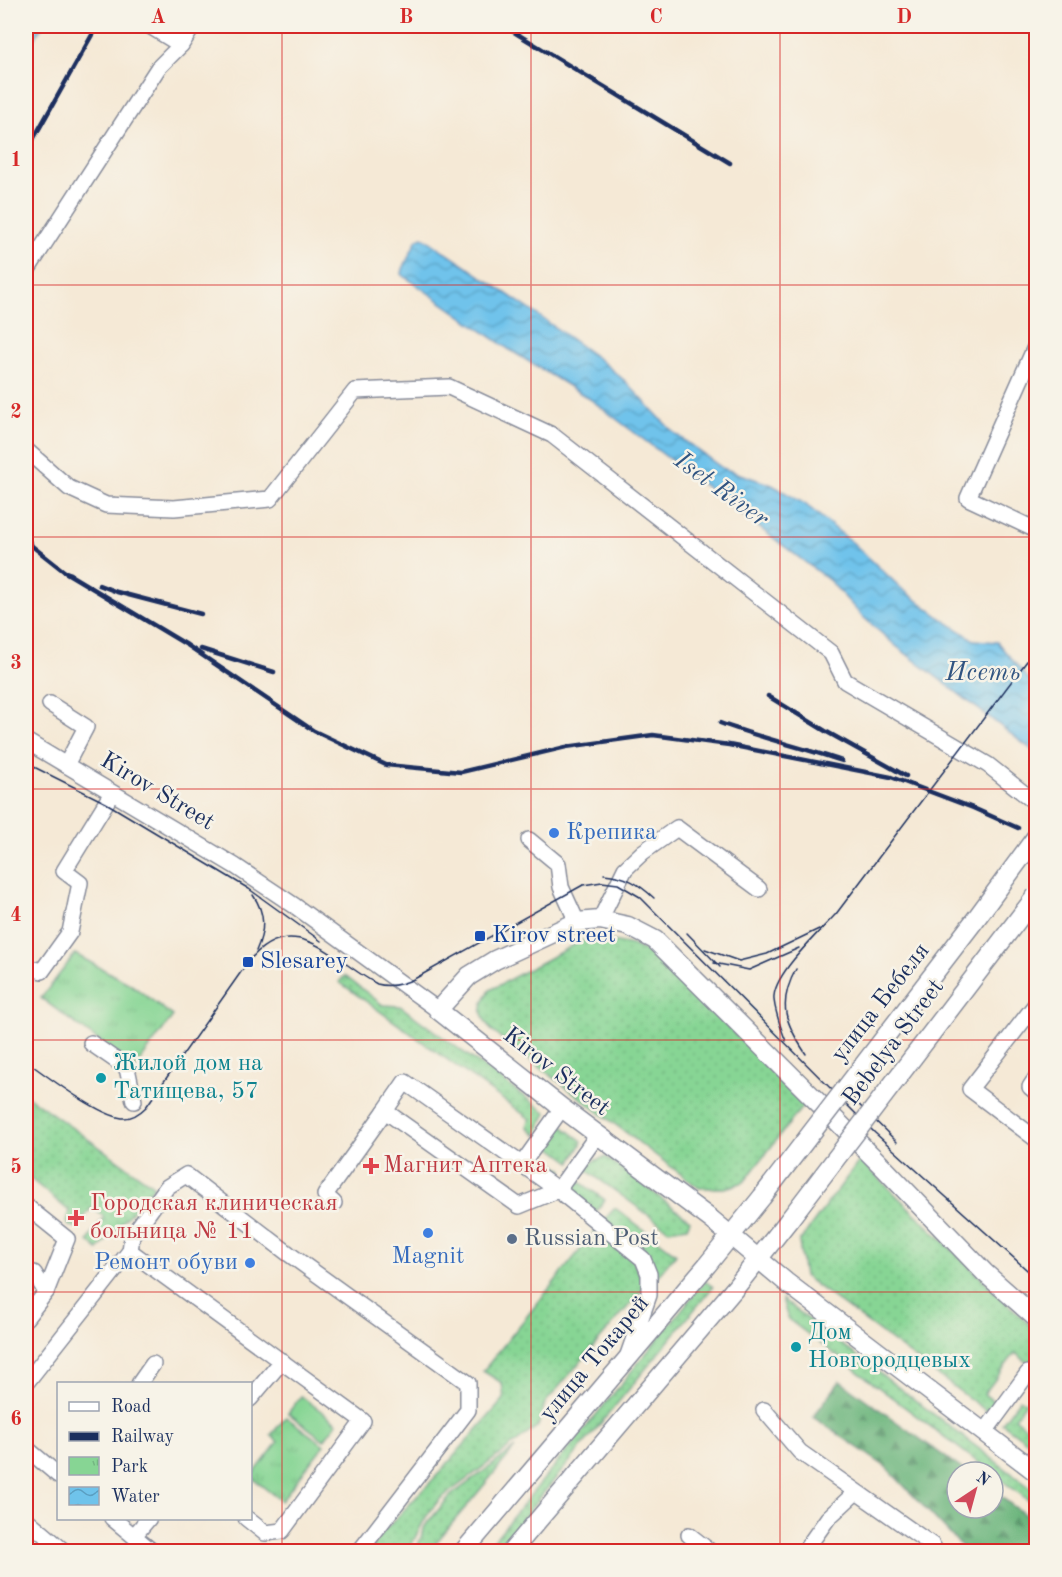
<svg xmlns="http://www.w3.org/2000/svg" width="1062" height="1577" font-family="'Old Standard TT',serif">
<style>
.grass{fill:url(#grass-dots);stroke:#518279;stroke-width:1.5}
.forest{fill:url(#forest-firs);stroke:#44726e;stroke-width:1.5}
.park{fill:url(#park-tufts);stroke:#518279;stroke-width:1.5}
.pitch{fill:#87d594;stroke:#518279;stroke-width:1.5}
.water{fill:url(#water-waves);stroke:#4579a4;stroke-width:1.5}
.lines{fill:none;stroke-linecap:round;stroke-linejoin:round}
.minor-casing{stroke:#888c9a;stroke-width:18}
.major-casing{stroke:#888c9a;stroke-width:21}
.minor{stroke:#fff;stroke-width:15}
.major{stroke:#fff;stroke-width:18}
.tram{stroke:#1b2f5e;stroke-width:1.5}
.rail{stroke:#1b2f5e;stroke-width:4.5}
.major-bridge-casing{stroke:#888c9a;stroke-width:21;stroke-linecap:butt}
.major-bridge{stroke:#fff;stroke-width:18}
.grid{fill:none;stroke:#d62828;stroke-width:1.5;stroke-opacity:0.55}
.shop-dot{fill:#3f7fe0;stroke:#f7f3e8;stroke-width:2}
.transit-dot{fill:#1a4fb4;stroke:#f7f3e8;stroke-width:2}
.culture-dot{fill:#0f9aa8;stroke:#f7f3e8;stroke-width:2}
.health-dot{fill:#e0444e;stroke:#f7f3e8;stroke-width:2}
.service-dot{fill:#5c6f8a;stroke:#f7f3e8;stroke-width:2}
.labels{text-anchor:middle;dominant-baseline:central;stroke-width:5;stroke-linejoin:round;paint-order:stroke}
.street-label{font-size:24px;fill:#1b2f5e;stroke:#f7f3e8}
.shop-label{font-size:24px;fill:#366cbe;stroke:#f7f3e8;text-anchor:start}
.transit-label{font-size:24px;fill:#164399;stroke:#f7f3e8;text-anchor:start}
.culture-label{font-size:24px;fill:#0d838f;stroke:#f7f3e8;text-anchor:start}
.health-label{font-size:24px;fill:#be3a42;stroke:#f7f3e8;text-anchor:start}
.service-label{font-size:24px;fill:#4e5e75;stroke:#f7f3e8;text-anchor:start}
.water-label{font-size:26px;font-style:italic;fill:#305481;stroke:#f7f3e8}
.neatline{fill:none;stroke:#d62828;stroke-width:2}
.grid-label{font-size:20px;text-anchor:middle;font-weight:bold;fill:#d62828}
</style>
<defs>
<pattern id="grass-dots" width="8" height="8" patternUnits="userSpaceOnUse" patternTransform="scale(1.5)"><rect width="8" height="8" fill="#87d594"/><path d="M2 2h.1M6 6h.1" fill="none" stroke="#74b782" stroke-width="1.8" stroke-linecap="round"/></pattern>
<pattern id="forest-firs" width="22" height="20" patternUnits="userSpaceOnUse" patternTransform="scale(1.5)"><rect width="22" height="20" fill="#6db67e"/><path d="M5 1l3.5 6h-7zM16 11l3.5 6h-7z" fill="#59946a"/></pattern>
<pattern id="park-tufts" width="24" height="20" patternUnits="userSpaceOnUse" patternTransform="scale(1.5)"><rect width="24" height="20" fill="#87d594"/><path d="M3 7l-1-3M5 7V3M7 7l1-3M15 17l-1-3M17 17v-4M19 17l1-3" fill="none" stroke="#74b782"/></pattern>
<pattern id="water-waves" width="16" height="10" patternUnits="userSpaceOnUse" patternTransform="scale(1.5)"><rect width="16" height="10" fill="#6fc3eb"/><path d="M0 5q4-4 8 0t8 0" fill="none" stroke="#5a9fc2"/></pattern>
</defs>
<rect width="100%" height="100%" fill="#f7f3e8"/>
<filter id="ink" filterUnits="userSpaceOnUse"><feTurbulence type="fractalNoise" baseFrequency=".0167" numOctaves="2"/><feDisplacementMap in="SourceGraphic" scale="12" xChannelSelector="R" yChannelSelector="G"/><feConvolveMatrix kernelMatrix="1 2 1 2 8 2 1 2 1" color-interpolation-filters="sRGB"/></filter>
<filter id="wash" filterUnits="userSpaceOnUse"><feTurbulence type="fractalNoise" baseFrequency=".008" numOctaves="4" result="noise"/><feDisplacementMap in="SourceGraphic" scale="24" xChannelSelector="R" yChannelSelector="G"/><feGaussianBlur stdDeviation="1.35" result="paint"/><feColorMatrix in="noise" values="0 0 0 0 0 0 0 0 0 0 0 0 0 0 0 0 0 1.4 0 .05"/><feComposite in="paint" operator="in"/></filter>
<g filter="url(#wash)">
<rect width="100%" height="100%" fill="#f5e9d6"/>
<g class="grass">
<path d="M602,939L632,945L655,955L805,1103L744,1182L725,1188H699L492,1031C479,1014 478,1008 490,990L581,941Z"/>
<polygon points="345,976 383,1005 400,1006 547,1113 536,1135 527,1126 530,1119 339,982"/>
<polygon points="26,1095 154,1186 98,1250 88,1241 104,1217 92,1207 76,1227 69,1226 66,1221 69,1211 26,1175"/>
<polygon points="561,1125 582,1141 581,1145 571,1162 544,1142 556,1128"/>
<polygon points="536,1150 563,1170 560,1175 553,1178 535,1167 533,1157"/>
<polygon points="606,1157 690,1220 687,1227 669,1230 585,1169 595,1160"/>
<polygon points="860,1160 1036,1331 1036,1369 1015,1353 984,1394 996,1403 989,1413 804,1276 799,1242"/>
<polygon points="573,1177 605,1200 596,1212 568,1188"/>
<polygon points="615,1208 676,1254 653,1282 605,1219"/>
<path d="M597,1229C621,1247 637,1257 644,1288L545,1403L538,1426L439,1500L426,1517L408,1551L369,1552L386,1529L440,1472L504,1399L502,1383L483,1371Z"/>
<polygon points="705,1281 713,1287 496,1551 485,1551"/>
<polygon points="782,1299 1036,1492 1036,1506 788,1319"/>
<polygon points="1020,1399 1026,1403 1014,1418 1036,1435 1036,1448 1002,1423"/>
<polygon points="515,1448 429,1551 416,1551 425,1526 450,1496"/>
</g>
<polygon class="forest" points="840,1381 966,1472 957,1472 957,1508 993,1508 993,1491 1036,1523 1036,1551 966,1551 886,1467 813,1417"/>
<g class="park">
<polygon points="75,954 130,984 173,1016 135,1068 41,998"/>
<polygon points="286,1417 324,1445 281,1501 251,1477 278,1442 271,1435"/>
</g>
<polygon class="pitch" points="301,1396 337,1423 324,1440 288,1413"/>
<g class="water">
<polygon points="26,26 43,26 32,41 26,39"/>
<polygon points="423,237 535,313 600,360 625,381 673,432 722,468 772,485 805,504 853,543 902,589 941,618 974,640 997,642 1036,688 1036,753 896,646 861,615 830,581 668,458 590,399 510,350 404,276 402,274 403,269 417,239"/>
</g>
</g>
<g filter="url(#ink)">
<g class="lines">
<defs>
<g id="minor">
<polyline points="150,26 181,45"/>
<polyline points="26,272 158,68 181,45 193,26"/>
<polyline points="1036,345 968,498 1036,530"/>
<polyline points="26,450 69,488 106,505 174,508 270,499 355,391 449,387 552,435 831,653 845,681 988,765 1031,799"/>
<polyline points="50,704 86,727 66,765"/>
<polyline points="26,741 235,866 295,906 438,1010"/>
<polyline points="529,840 558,864 561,887 577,922"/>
<polyline points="600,920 625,869 643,852 677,828 759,889"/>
<polyline points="26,967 42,971 70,932 80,883 64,871 112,793"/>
<polyline points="1036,1004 970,1089 1036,1139"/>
<polyline points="91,1043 127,1068 134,1101"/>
<polyline points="1036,1078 1030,1087 1036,1092"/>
<polyline points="598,1134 558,1190 519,1206 385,1111 405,1082 558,1190 643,1259 649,1274 649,1295 628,1355"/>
<polyline points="522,1164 562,1108"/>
<polyline points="334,1203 325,1195 385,1111"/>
<polyline points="26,1206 67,1239 46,1292 26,1318"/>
<polyline points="130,1251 363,1421 282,1531 265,1533 246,1518"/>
<polyline points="34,1273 46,1292"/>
<polyline points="26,1383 130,1251 132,1236 167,1187 186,1175 289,1254 468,1383 468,1410 359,1552"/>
<polyline points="139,1384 153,1364"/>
<polyline points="250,1399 282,1361"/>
<polyline points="764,1410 800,1452 932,1545 936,1552"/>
<polyline points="984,1433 1028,1373"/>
<polyline points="26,1448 58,1475"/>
<polyline points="112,1518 153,1552"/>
<polyline points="26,1519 65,1552"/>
<polyline points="689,1535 711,1552"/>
<polyline points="134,1536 149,1518"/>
<polyline points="804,1552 828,1518 856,1492"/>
</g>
<g id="major">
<polyline points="1036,1318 985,1273 883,1167 655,940 628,926 600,920 577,922 495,960 469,976 438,1010 562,1108 712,1220 786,1282 1036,1472"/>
<polyline points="463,1552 707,1265 762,1197"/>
<polyline points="511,1552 736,1287 789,1220"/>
</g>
</defs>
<use href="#minor" class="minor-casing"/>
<use href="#major" class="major-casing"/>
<use href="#minor" class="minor"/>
<use href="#major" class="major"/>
<g class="tram">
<polyline points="26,763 106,803 249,889 321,941"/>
<path d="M604,874C626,876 638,883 654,898"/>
<path d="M253,895C266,914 265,931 256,951"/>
<polyline points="687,933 720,967"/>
<polyline points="705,949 739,961 767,954 819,929"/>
<polyline points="714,963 749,970 799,948"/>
<path d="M796,969C777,1004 785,1023 806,1054"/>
<path d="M786,1041C782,1032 773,1005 774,996C776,972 819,932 836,914L1036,649"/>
<path d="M26,1061C47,1076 98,1115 122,1118C132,1119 140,1113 146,1107L248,962C293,906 335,962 377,984C391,988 404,984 416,978L583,885L602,882L618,884L640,897L875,1133L1036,1278"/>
<polyline points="848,1094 897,1142"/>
</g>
<g class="rail">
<polyline points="504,26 730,163"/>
<polyline points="26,152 97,26"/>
<polyline points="26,536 32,546 65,572 71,574"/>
<polyline points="65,572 187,645 314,731 386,765 461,772 566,747 653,735 729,745 891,777 973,808 1018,828"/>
<polyline points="99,585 117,592 201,614"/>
<polyline points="201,649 274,672"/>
<polyline points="768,696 827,732 906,776"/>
<path d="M720,723C760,738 802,747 842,761"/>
</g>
<defs>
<g id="major-bridge">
<polyline points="762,1197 975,920 1036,837"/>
<polyline points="789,1220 1036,896"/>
</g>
</defs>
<use href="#major-bridge" class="major-bridge-casing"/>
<use href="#major-bridge" class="major-bridge"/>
</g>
</g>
<path class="grid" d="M282,26V1552M531,26V1552M780,26V1552M26,285H1036M26,537H1036M26,789H1036M26,1040H1036M26,1292H1036"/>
<g class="shop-dot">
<circle cx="554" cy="833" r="6"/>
<circle cx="428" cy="1233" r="6"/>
<circle cx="250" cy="1263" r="6"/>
</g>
<g class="transit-dot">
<rect x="474" y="930" width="12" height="12" rx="3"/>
<rect x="242" y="956" width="12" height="12" rx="3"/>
</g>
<g class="culture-dot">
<circle cx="101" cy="1078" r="6"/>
<circle cx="796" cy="1347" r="6"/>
</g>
<g class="health-dot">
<path d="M368 1157h6v6h6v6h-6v6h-6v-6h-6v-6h6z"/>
<path d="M73 1209h6v6h6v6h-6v6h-6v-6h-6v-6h6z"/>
</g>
<circle class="service-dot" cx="512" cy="1239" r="6"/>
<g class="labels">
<g class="street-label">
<text transform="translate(157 792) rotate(31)">Kirov Street</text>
<text transform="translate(881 1003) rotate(-52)">улица Бебеля</text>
<text transform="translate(894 1043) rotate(-53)">Bebelya Street</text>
<text transform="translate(556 1072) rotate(38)">Kirov Street</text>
<text transform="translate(595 1359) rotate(-50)">улица Токарей</text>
</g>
<g class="shop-label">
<text x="566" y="833">Крепика</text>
<text x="428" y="1257" text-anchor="middle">Magnit</text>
<text x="238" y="1263" text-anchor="end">Ремонт обуви</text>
</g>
<g class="transit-label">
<text x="492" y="936">Kirov street</text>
<text x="260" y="962">Slesarey</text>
</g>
<g class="culture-label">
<text x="113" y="1064">Жилой дом на<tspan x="113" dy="28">Татищева, 57</tspan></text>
<text x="808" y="1333">Дом<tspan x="808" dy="28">Новгородцевых</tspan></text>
</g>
<g class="health-label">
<text x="383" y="1166">Магнит Аптека</text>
<text x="90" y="1204">Городская клиническая<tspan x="90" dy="28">больница № 11</tspan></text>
</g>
<g class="service-label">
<text x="524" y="1239">Russian Post</text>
</g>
<g class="water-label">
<text transform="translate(721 490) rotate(36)">Iset River</text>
<text x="983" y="673">Исеть</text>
</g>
</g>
<rect width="1062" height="1577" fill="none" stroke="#f7f3e8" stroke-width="66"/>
<rect x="57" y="1382" width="195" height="138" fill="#f7f3e8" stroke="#9fa5b1" stroke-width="1.5"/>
<rect x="69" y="1402" width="30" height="9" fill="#ffffff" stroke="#9fa5b1" stroke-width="1.5"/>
<text x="111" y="1412" font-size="18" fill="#1b2f5e">Road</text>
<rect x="69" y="1432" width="30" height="9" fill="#1b2f5e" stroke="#9fa5b1" stroke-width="1.5"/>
<text x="111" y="1442" font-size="18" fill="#1b2f5e">Railway</text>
<rect x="69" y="1457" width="30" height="18" fill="url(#park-tufts)" stroke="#9fa5b1" stroke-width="1.5"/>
<text x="111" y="1472" font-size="18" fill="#1b2f5e">Park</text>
<rect x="69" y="1487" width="30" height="18" fill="url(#water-waves)" stroke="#9fa5b1" stroke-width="1.5"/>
<text x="111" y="1502" font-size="18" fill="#1b2f5e">Water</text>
<g transform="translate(975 1490) rotate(36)"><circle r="28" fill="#f7f3e8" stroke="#9fa5b1" stroke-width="1.5"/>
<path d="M0-4.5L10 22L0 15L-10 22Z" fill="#d1495b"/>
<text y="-9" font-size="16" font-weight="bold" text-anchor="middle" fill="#1b2f5e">N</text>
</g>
<rect x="33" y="33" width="996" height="1511" class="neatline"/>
<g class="grid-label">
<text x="158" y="23">A</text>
<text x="406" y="23">B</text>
<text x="656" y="23">C</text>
<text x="904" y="23">D</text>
<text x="16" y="166">1</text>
<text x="16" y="418">2</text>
<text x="16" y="669">3</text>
<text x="16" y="921">4</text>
<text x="16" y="1173">5</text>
<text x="16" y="1425">6</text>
</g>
</svg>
